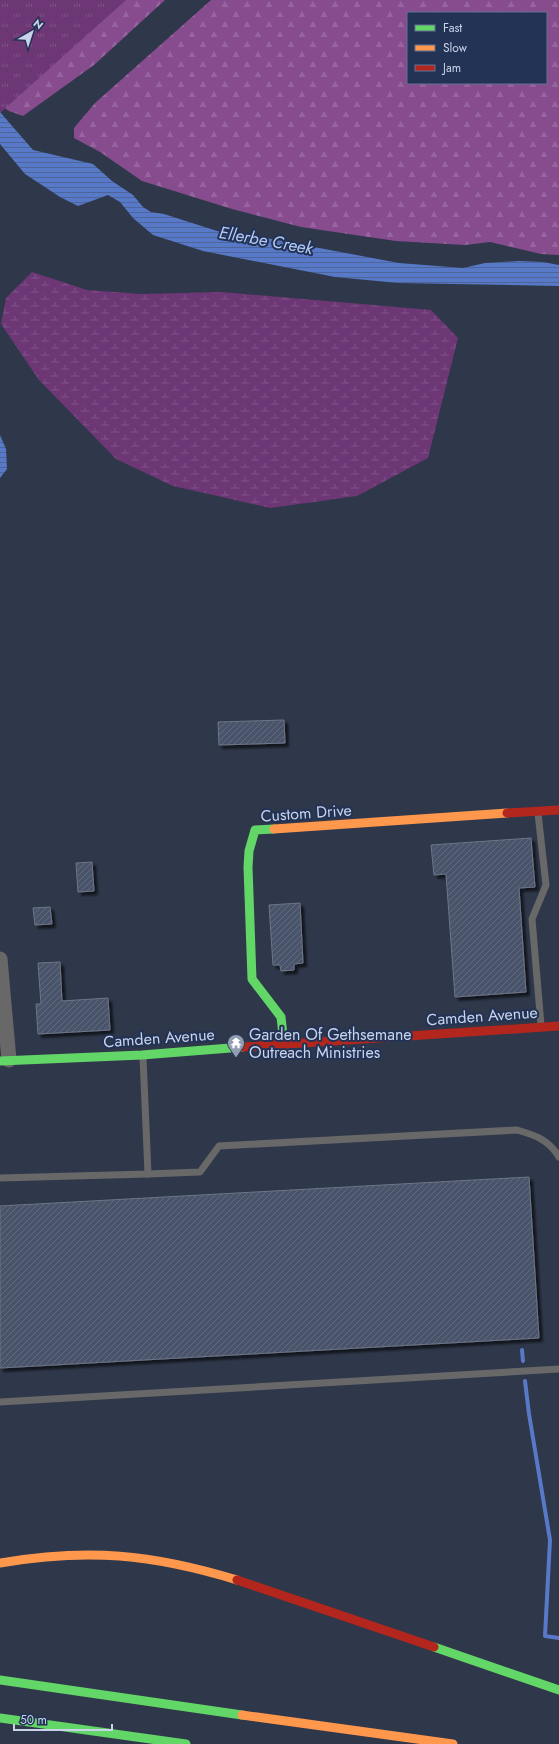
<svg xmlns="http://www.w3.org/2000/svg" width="559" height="1744" font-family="Jost,sans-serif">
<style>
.forest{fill:url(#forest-firs);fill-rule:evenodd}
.wetland{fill:url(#wetland-marsh)}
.park{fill:url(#park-tufts)}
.water{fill:url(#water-rules)}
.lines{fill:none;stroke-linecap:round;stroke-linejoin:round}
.stream{stroke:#5779c8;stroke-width:4}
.building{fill:url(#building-hatch);stroke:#6e7686;filter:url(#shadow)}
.lane{stroke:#696868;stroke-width:7}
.street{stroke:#696868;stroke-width:15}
.fast{stroke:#63d668;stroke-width:9}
.slow{stroke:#ff974d;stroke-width:9}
.jam{stroke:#b3261e;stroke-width:9}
.labels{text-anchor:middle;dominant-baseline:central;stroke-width:4;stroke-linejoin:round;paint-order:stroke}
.street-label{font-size:16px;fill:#c9d4ea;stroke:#233356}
.poi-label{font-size:16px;fill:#c9d4ea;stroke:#233356;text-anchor:start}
.water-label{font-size:17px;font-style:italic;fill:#b7ccf8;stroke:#233356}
</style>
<defs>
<pattern id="forest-firs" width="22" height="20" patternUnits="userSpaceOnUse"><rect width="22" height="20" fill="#864c8e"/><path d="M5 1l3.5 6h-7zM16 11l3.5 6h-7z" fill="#96659e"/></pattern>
<pattern id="wetland-marsh" width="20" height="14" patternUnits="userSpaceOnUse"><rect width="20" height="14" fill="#6d3675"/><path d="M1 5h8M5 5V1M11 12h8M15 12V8" fill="none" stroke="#805289"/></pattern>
<pattern id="park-tufts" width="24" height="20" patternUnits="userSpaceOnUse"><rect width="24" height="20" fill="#6d3675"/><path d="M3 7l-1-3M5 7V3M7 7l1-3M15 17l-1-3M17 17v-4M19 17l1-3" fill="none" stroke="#805289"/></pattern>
<pattern id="water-rules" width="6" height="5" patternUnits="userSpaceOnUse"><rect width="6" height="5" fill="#5779c8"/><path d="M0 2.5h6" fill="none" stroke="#4e659a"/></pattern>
<pattern id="building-hatch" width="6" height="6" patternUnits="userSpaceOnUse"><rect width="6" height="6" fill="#48526b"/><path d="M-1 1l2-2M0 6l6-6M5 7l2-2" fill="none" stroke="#616a80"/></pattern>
<filter id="shadow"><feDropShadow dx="3.5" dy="3.5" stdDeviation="1" flood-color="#0009"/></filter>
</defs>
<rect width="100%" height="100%" fill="#2f374a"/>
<g class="forest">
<polygon points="0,0 165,0 94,65 23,116 9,111 0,105"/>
<path d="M211,0H559V255L541,254L490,242L465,245L396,241L301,227L232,209L142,181L100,152L74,138V128L95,103ZM408,13H546V83H408Z"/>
</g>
<polygon class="wetland" points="32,272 87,290 141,294 221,292 431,310 458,338 428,458 357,496 270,508 173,486 116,459 39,380 1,324 6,298"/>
<polygon class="park" points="0,0 126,0 0,113"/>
<g class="water">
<polygon points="0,112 33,150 93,164 112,181 133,195 143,207 151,212 164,214 236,237 266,238 399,263 463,268 485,263 519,261 543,262 559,265 559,286 398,283 335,277 203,251 153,235 133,218 120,202 108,195 78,206 60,197 25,174 0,144"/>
<polygon points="0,435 6,449 7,469 0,478"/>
</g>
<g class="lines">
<g class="stream">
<polyline points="522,1350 523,1361"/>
<polyline points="525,1381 529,1414 550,1540 545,1636 559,1638"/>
</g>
</g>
<g class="building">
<polygon points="284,720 285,743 219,745 218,722"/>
<polygon points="531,838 535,887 519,888 526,992 455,997 446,874 434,875 431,845"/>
<polygon points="92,862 94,891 78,892 76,863"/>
<polygon points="300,903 303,963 294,964 294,970 281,971 280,965 273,965 269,905"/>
<polygon points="50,907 52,924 35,925 33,908"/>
<polygon points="60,962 62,1001 108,998 110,1030 38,1034 36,1004 41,1004 38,963"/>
<polygon points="529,1177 539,1338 0,1368 0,1206"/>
</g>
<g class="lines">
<g class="lane">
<polyline points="538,813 546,885 532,919 541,1025"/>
<path d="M148,1174L200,1172L219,1146L517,1130C535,1135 549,1140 559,1157"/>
<polyline points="0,1178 148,1174 143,1057"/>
<polyline points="0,1402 559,1369"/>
</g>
<polyline class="street" points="0,959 9,1060"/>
<g class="fast">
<polyline points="274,829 255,830 249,851 248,867 252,979 281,1017 284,1044"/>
<polyline points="0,1061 142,1055 243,1047"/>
<polyline points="434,1647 559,1690"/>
<polyline points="0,1680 242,1715"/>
<polyline points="0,1718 186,1744"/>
</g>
<g class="slow">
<polyline points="274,829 507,813"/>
<path d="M0,1563C88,1548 152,1554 237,1580"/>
<polyline points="242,1715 453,1744"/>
</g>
<g class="jam">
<polyline points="507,813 559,810"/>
<polyline points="243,1047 559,1026"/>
<polyline points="237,1580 434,1647"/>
</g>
</g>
<defs>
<symbol id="temple-pin" viewBox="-11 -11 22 30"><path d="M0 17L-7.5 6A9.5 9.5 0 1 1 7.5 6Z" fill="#939db2" stroke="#233356"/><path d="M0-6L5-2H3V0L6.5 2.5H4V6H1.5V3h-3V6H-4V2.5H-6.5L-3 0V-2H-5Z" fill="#fff"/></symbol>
</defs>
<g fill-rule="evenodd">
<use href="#temple-pin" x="226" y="1033" width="20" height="27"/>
</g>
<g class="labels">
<g class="street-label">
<text transform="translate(306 813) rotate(-4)">Custom Drive</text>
<text transform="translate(482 1016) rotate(-4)">Camden Avenue</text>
<text transform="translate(159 1038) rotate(-4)">Camden Avenue</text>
</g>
<g class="poi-label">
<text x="249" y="1034">Garden Of Gethsemane<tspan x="249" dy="18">Outreach Ministries</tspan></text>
</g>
<g class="water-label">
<text transform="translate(266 240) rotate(10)">Ellerbe Creek</text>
</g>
</g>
<rect x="407" y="12" width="140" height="72" fill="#233356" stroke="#657391"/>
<rect x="415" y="25" width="20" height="6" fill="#63d668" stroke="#657391"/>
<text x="443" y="32" font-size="12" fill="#c9d4ea">Fast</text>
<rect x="415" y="45" width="20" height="6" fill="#ff974d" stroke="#657391"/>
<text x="443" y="52" font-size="12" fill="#c9d4ea">Slow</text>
<rect x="415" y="65" width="20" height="6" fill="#b3261e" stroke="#657391"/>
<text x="443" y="72" font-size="12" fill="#c9d4ea">Jam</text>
<g transform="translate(32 32) rotate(39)" stroke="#233356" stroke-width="3" paint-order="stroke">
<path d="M0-3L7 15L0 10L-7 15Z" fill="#c9d4ea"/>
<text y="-6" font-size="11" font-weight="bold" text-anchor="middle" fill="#c9d4ea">N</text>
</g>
<path d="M14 1724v6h98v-6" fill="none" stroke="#c9d4ea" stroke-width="2"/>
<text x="20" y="1724" font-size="12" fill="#c9d4ea" stroke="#233356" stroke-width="3" paint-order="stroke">50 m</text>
</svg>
